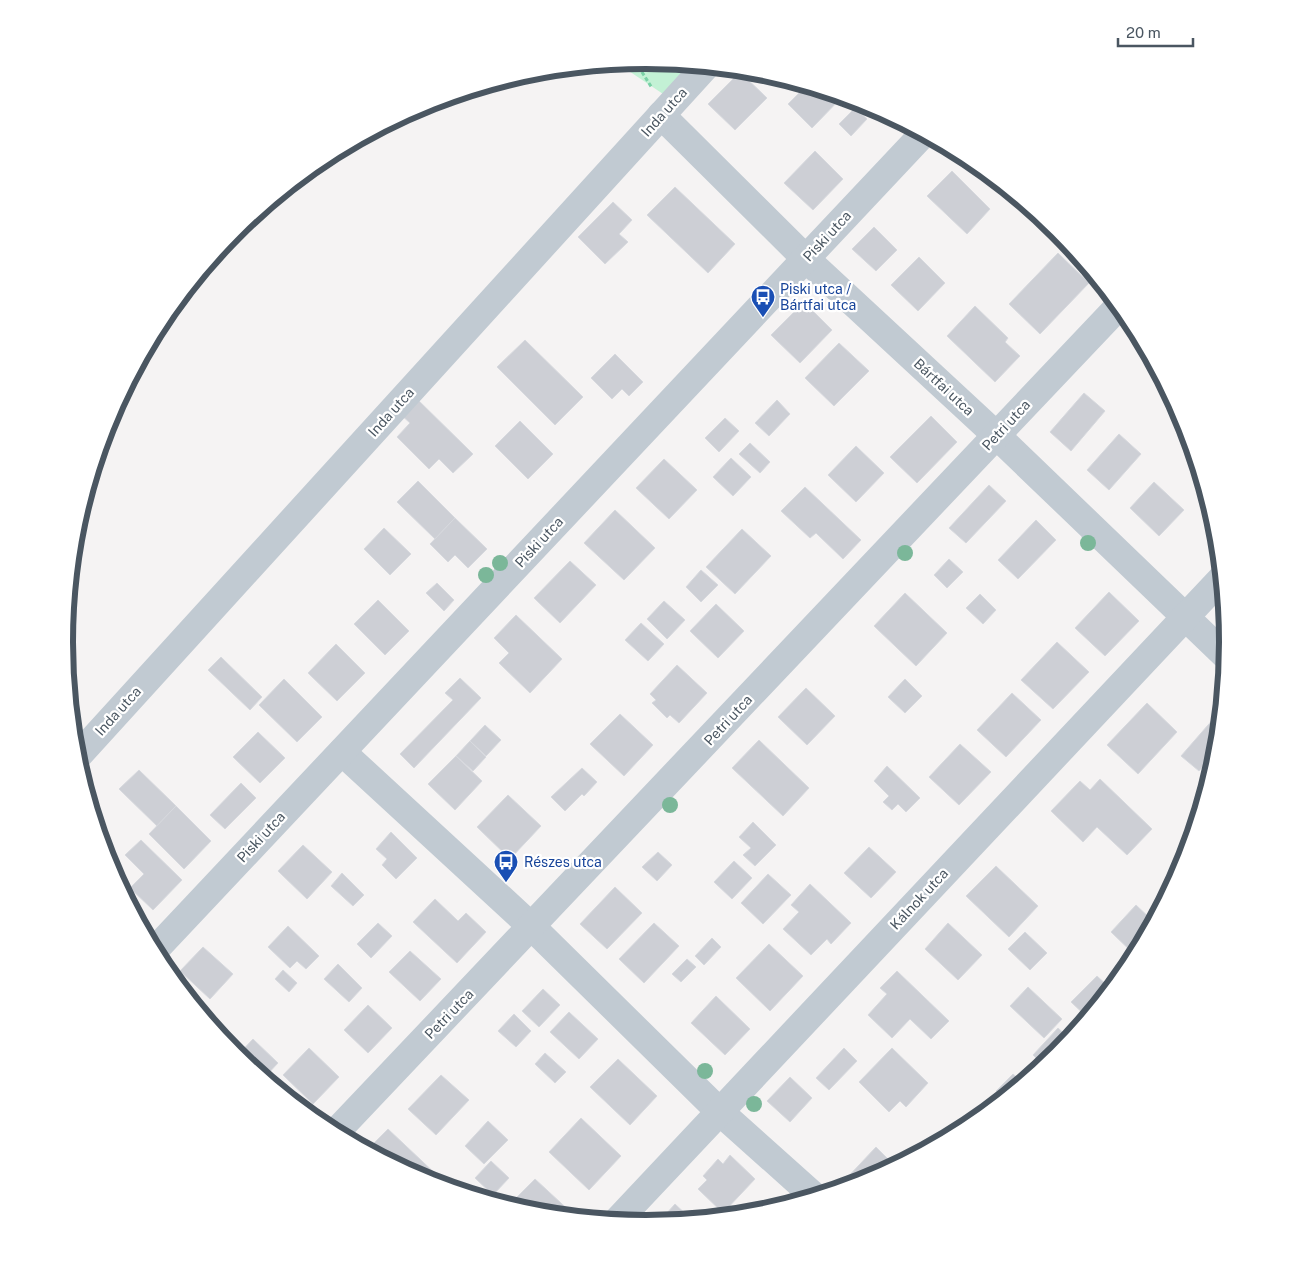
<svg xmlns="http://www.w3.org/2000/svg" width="1293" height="1285" font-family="'Public Sans',sans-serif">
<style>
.green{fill:#c3f1d5}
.building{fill:#cdcfd5;stroke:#d7d9de}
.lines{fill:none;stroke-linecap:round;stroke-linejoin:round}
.path{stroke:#7ad0a6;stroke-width:3;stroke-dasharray:4 2.5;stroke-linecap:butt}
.minor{stroke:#c1cad2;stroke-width:28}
.tree{fill:#7bb799}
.labels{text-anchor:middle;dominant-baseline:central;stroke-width:4.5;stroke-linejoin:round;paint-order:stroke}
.street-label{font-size:14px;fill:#4a5661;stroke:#fff}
.transit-label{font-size:14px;fill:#164399;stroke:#fff;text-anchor:start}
.rim{fill:none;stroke:#4a5661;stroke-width:6}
</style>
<rect width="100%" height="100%" fill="#f5f3f3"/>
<polygon class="green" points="647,60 701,65 672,100 617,63"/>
<g class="building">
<polygon points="740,72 767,98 735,130 708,104"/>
<polygon points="807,85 843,96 812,128 788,104"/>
<polygon points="855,108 867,119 851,136 839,124"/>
<polygon points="815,151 843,179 813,210 784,183"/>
<polygon points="966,156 970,158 987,172 983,176 964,158"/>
<polygon points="952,171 990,209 967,234 927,196"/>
<polygon points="675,187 735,244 708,273 647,215"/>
<polygon points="613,202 632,220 619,234 628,242 605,264 578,237"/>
<polygon points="874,227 897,250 876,271 852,249"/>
<polygon points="1058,253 1089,283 1040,334 1009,304"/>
<polygon points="919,257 945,283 918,311 891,285"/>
<polygon points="804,302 832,330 800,363 771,335"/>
<polygon points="975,306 1008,338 1005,342 1020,356 995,382 947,336"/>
<polygon points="525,340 583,397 555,425 497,367"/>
<polygon points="839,343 869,371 834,406 805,378"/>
<polygon points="615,354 643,382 629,396 622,389 612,399 591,378"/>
<polygon points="1084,393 1105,411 1071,451 1050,432"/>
<polygon points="415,397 473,454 453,473 439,459 429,469 397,437 410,423 399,413"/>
<polygon points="777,400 790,414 769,436 755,423"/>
<polygon points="931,416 957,442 917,483 890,457"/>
<polygon points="725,418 739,431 719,452 705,438"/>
<polygon points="520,421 553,454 528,479 495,446"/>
<polygon points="1119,434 1141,454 1109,490 1087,470"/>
<polygon points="750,443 770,462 760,473 739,454"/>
<polygon points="856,446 884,473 856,502 828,475"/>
<polygon points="731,458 751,477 733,496 713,477"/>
<polygon points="664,459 697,490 669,519 636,488"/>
<polygon points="418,481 455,518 435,539 397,502"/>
<polygon points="1154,482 1184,510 1159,536 1130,508"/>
<polygon points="989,485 1006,501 966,543 949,528"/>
<polygon points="805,487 861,540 843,559 816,533 810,538 781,511"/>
<polygon points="615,510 655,548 624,580 584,543"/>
<polygon points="455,518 487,549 468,568 455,555 448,562 430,544"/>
<polygon points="1036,520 1056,540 1018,579 998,560"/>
<polygon points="384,528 411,554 390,575 364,549"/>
<polygon points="742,529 771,556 735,594 706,567"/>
<polygon points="949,559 963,572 947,588 934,575"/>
<polygon points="570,561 596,585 560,623 534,598"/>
<polygon points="701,570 718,585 701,602 686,587"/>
<polygon points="437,583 454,600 444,611 426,593"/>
<polygon points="1109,592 1139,621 1105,656 1075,628"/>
<polygon points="905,593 947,633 916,666 874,626"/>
<polygon points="980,594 996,610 983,624 966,608"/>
<polygon points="378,600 409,631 385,655 354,624"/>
<polygon points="664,601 685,620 667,639 647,619"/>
<polygon points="716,604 744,631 718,658 690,631"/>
<polygon points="516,615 562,659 530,693 499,663 509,653 494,638"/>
<polygon points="641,623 664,644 648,661 625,640"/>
<polygon points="1057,642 1089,672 1053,709 1021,680"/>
<polygon points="336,644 365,673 337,701 308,673"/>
<polygon points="221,657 262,697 250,710 208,670"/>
<polygon points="677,665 707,693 679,723 670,715 667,718 652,703 656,700 650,694"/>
<polygon points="460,678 481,698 414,768 400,754 453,700 445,693"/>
<polygon points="284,679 322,717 297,742 259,705"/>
<polygon points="905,679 922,696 905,713 888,697"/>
<polygon points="806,688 835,716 807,745 778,717"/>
<polygon points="1012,693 1041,720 1006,757 977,730"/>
<polygon points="1147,703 1177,732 1138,774 1107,745"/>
<polygon points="1222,709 1218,749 1199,771 1181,756"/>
<polygon points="620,714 653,745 624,776 590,744"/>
<polygon points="485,725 501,740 486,756 470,741"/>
<polygon points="258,732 285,758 260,783 233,757"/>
<polygon points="759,740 809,788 783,816 732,768"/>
<polygon points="470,741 486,757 473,771 456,756"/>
<polygon points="960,744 991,772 959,805 929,777"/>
<polygon points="456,756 482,781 455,810 428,784"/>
<polygon points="887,766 920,798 906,812 898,804 892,810 883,802 889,796 874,781"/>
<polygon points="582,768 597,782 584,796 582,794 565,811 551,797"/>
<polygon points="139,770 176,806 157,826 119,789"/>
<polygon points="1100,779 1152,829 1127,855 1097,827 1083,842 1051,811 1080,781 1090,790"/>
<polygon points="241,783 256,798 225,829 210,815"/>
<polygon points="508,795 541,826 510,859 477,827"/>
<polygon points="176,806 211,841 184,869 149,834"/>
<polygon points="753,822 776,845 755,866 743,855 751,848 739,837"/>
<polygon points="391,832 417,858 396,879 382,865 387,859 376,849"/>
<polygon points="141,840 182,880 153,910 130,888 144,874 125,855"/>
<polygon points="303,845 332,872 307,899 278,871"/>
<polygon points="869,847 896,872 871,898 844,873"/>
<polygon points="658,852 672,865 657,881 642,867"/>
<polygon points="734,861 752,878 732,899 714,882"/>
<polygon points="996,866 1038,906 1009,937 966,896"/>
<polygon points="342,873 364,895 353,906 331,886"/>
<polygon points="768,874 791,895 763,924 741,903"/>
<polygon points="810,884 851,923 831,944 827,939 811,955 783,929 799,912 791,905"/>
<polygon points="615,887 642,913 607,949 580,924"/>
<polygon points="435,899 458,921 466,913 486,932 457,963 413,922"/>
<polygon points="1136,905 1154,922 1136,956 1111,932"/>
<polygon points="378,923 392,936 371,958 357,944"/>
<polygon points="654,923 679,946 644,983 619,959"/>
<polygon points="948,923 982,955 958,980 925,949"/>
<polygon points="288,926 319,956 306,969 297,961 290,968 268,947"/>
<polygon points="1025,932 1047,953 1030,970 1008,949"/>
<polygon points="712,938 721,947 704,965 695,956"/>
<polygon points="769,944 803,976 770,1011 736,978"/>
<polygon points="203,947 233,974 210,999 180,971"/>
<polygon points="410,951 441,979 420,1001 389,972"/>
<polygon points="687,959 696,967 681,982 672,974"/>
<polygon points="338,964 362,988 349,1002 324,979"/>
<polygon points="283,970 297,983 289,992 275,979"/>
<polygon points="897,971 949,1021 931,1039 910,1019 892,1038 868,1015 887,994 880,988"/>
<polygon points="1097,976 1112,990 1088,1018 1071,1002"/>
<polygon points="1028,987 1062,1019 1044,1038 1010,1006"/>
<polygon points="543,989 560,1005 539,1027 522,1011"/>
<polygon points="716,996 750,1029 725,1055 691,1023"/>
<polygon points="368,1005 392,1028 368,1053 344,1030"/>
<polygon points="569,1012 598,1039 579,1059 550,1032"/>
<polygon points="514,1014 531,1031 516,1047 498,1031"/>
<polygon points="1058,1028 1071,1040 1058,1055 1044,1066 1033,1055"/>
<polygon points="253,1039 278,1063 264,1078 237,1056"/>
<polygon points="309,1048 339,1077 313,1104 283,1075"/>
<polygon points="844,1048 857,1061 829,1090 816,1078"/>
<polygon points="892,1048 928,1083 906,1107 900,1101 889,1112 859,1082"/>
<polygon points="545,1053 566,1072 555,1083 535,1064"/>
<polygon points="618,1059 657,1096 630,1125 590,1087"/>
<polygon points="1013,1074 1023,1083 1004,1099 996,1091"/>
<polygon points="441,1075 469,1100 436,1135 408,1109"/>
<polygon points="790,1077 812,1098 790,1122 767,1101"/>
<polygon points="581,1118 621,1156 589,1190 549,1152"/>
<polygon points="488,1121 508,1140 484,1164 465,1146"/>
<polygon points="388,1129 441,1179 437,1185 423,1181 380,1157 384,1153 374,1143"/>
<polygon points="876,1147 890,1161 874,1178 850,1186 844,1181"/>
<polygon points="730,1155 755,1179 723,1213 698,1189 707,1180 703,1176 718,1159 723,1164"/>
<polygon points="491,1161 509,1178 493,1195 475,1178"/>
<polygon points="535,1179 575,1216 573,1218 533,1214 508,1206"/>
<polygon points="675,1204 692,1220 657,1224"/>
</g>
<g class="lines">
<polyline class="path" points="635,61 652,88"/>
<g class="minor">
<polyline points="661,115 806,259 996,435 1228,658"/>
<polyline points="342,752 532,927 720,1112 815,1197"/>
<polyline points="76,758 706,66"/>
<polyline points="154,951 924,133"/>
<polyline points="335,1133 1120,305"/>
<polyline points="616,1222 1223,577"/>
</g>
</g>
<g class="tree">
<circle cx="1088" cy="543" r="8"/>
<circle cx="905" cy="553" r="8"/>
<circle cx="500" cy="563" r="8"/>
<circle cx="486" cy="575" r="8"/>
<circle cx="670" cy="805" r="8"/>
<circle cx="705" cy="1071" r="8"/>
<circle cx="754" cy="1104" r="8"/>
</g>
<defs>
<symbol id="bus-pin" viewBox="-11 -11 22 30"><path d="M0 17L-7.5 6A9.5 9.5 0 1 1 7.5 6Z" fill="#1a4fb4" stroke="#fff"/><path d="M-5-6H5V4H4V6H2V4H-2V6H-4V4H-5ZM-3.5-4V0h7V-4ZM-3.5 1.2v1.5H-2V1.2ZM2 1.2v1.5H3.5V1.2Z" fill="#fff"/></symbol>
</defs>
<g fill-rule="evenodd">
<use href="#bus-pin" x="749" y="283" width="28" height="38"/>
<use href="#bus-pin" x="492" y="848" width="28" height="38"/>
</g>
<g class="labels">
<g class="street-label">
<text transform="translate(664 112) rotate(-48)">Inda utca</text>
<text transform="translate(827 236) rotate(-47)">Piski utca</text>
<text transform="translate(944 387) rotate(43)">Bártfai utca</text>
<text transform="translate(391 412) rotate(-48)">Inda utca</text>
<text transform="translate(1006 425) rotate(-47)">Petri utca</text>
<text transform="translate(539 542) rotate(-47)">Piski utca</text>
<text transform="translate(118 711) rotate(-48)">Inda utca</text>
<text transform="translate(728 720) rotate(-47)">Petri utca</text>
<text transform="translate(261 837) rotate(-47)">Piski utca</text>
<text transform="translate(919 899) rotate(-47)">Kálnok utca</text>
<text transform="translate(449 1014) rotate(-46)">Petri utca</text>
</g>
<g class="transit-label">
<text x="780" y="289">Piski utca /<tspan x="780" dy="16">Bártfai utca</tspan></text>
<text x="524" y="862">Részes utca</text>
</g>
</g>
<path d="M0 0H1293V1285H0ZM73 642a573 573 0 1 1 1146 0a573 573 0 1 1-1146 0Z" fill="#fff" fill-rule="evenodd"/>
<path class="rim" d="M73 642a573 573 0 1 1 1146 0a573 573 0 1 1-1146 0Z"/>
<path d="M1118 38v8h75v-8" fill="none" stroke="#4a5661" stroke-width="2.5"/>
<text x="1126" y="38" font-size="15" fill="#4a5661" stroke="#ffffff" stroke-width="4" paint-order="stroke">20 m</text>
</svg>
